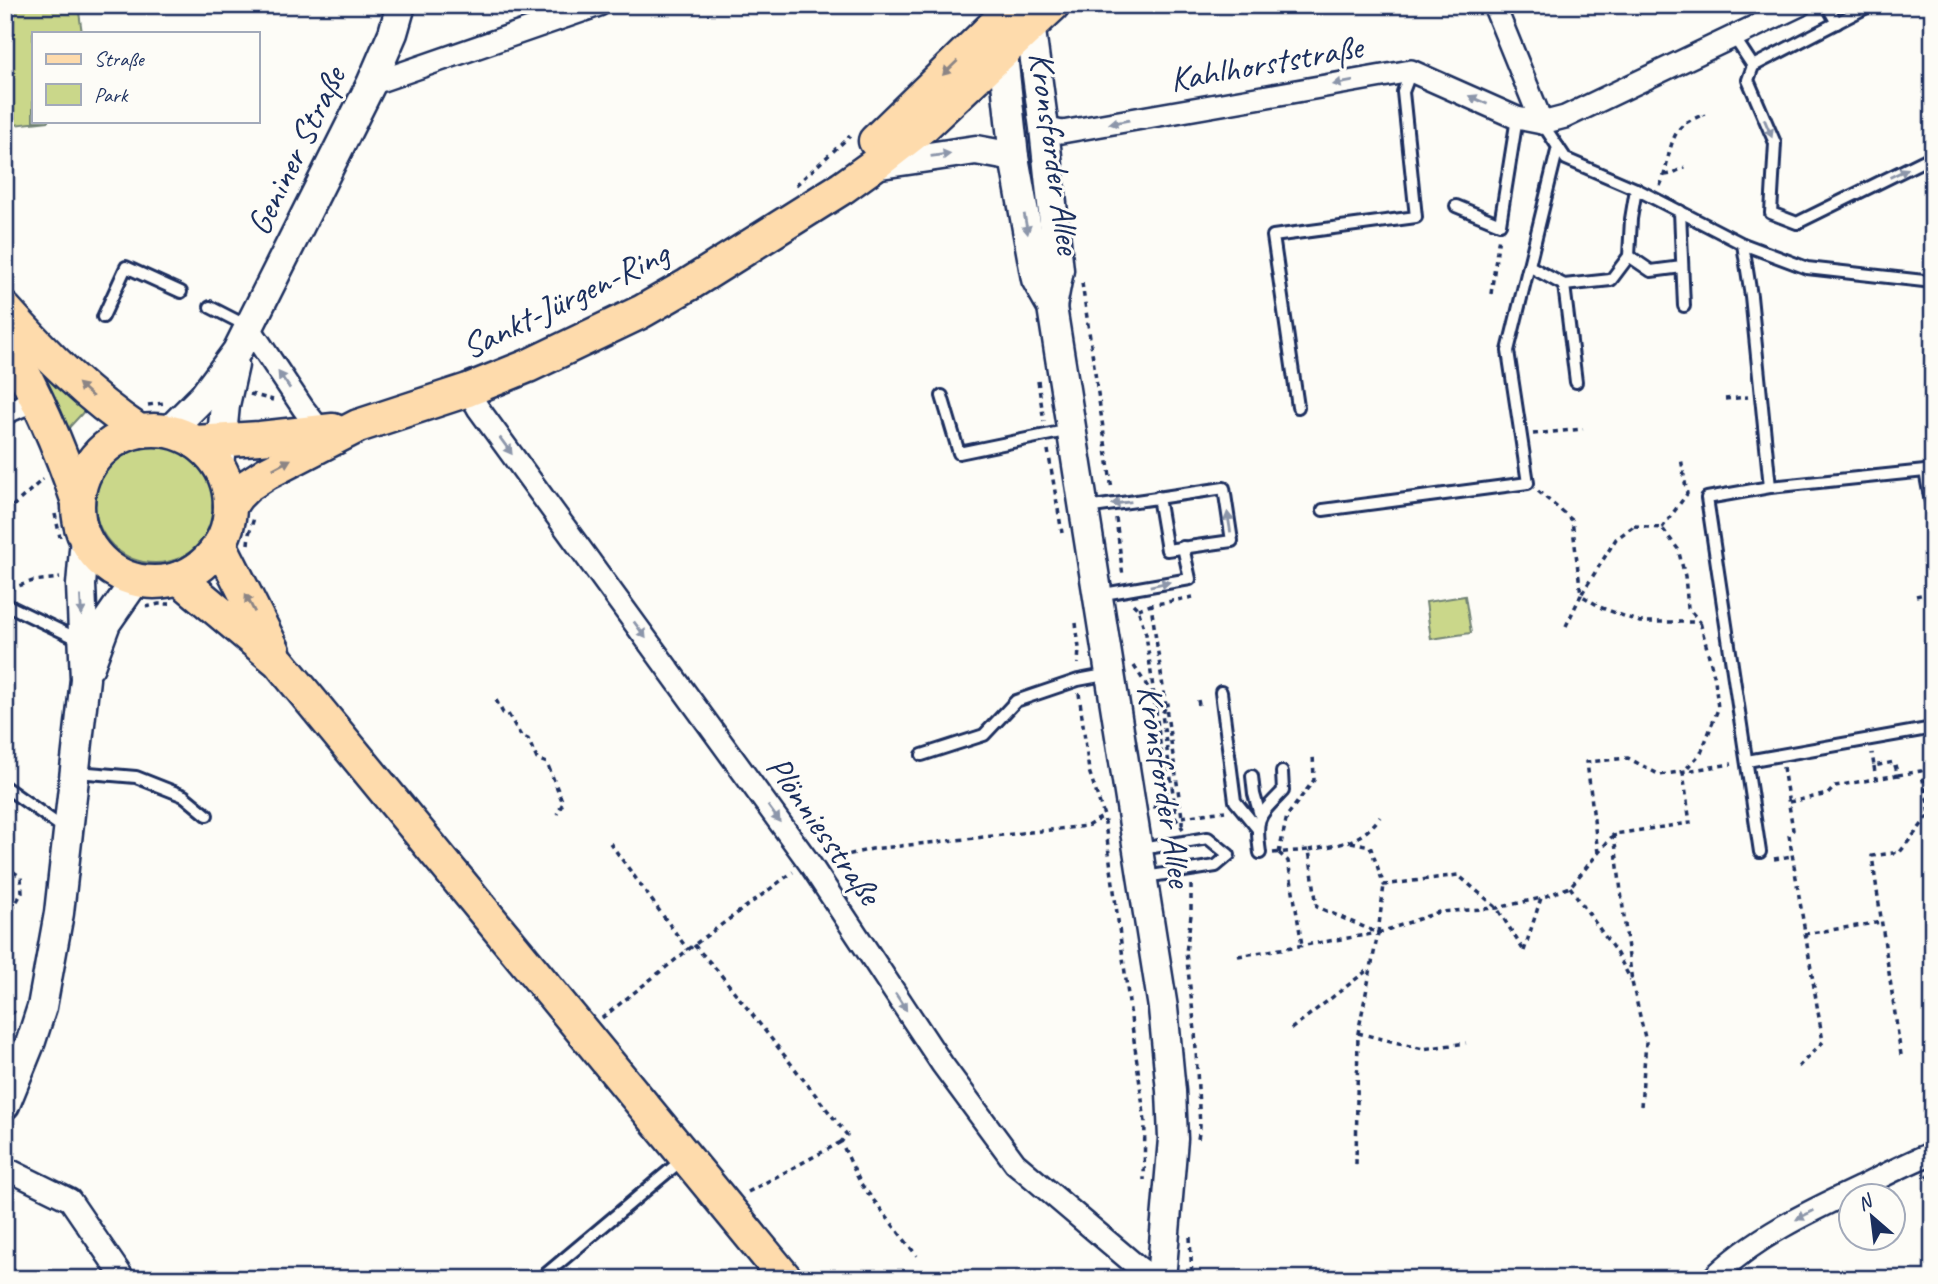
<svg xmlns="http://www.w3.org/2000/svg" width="1938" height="1284" font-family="Caveat,sans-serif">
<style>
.green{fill:#cad78a;stroke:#728374;stroke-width:2}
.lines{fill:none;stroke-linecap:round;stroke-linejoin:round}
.lane-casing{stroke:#1b2f5e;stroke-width:16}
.street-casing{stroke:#1b2f5e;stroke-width:26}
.secondary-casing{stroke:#1b2f5e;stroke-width:33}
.primary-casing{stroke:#1b2f5e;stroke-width:37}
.path{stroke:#1b2f5e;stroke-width:3.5;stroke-dasharray:5 5;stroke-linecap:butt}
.lane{stroke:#fdfcf7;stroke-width:10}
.street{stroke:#fdfcf7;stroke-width:21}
.secondary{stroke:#fdfcf7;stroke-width:28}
.primary{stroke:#fedbac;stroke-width:32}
.oneway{fill:#8c8585}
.oneway2{fill:#8c96aa}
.labels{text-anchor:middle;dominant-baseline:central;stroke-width:6;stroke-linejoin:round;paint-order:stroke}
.street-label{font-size:35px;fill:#1b2f5e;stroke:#fdfcf7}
</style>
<rect width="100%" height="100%" fill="#fdfcf7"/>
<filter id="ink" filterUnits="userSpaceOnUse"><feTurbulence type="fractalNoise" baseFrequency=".0143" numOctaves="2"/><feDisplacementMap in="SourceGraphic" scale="14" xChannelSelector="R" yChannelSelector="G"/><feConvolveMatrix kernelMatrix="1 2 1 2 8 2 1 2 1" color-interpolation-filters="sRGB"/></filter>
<g filter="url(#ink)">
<g class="green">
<polygon points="5,5 78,5 82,33 33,33 33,121 49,121 5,126"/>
<polygon points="40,371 87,408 66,431"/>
<circle cx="155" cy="503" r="60"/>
<polygon points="1465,596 1471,633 1431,639 1426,602"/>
</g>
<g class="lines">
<defs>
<g id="lane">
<polyline points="1827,5 1837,23"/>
<polyline points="1871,5 1753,66 1748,80 1775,143 1771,213 1797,223 1933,156"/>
<polyline points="1734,37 1753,66"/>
<polyline points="1542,123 1566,159 1636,189 1743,244 1751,296 1770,487"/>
<polyline points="1456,206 1500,224 1517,118"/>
<polyline points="1680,211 1684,306"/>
<polyline points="1743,244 1807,268 1933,282"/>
<polyline points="1629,256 1651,271 1682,267"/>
<polyline points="1529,266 1564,285 1611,280 1629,256 1631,219 1636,189"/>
<polyline points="1564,285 1576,382"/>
<polyline points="210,307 249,327"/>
<polyline points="103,317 126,267 181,292"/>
<polyline points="942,396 959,453 1070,430"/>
<polyline points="1298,407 1273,236 1416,217 1403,92 1411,71"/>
<polyline points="1925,471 1933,513"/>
<path d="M1085,508C1131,502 1178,495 1224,488L1232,541L1167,550L1158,497"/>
<polyline points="1323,510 1528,483 1508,351 1558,147"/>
<polyline points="1098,595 1190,579 1183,547"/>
<polyline points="5,604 82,641"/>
<polyline points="1221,692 1235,801 1257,828"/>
<polyline points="922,755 984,735 1016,701 1078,680 1110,674"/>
<polyline points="1747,761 1933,728"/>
<polyline points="77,772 136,777 184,796 207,815"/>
<polyline points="1252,776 1254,794 1260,815"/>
<polyline points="5,787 66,830"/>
<polyline points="1141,849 1208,838 1229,855 1216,866 1145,877"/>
<polyline points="1760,852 1707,498 1770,487 1925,471 1933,468"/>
<path d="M1260,853C1255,817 1258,817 1283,791L1282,772"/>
<polyline points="540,1279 683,1159"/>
</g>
<g id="street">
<polyline points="1494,5 1542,123"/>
<polyline points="371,84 599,5"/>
<polyline points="1044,128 1062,132 1411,71 1517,118 1542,123 1565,117 1800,5"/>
<polyline points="249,327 303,408 321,431"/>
<polyline points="468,390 478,408 810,864 942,1064 1015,1163 1139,1268 1155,1279"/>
<polyline points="5,413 21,406 38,401"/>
<polyline points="5,1168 70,1200 124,1279"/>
<path d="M1712,1279C1753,1238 1808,1212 1859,1188C1883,1176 1907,1163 1933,1153"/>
</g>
<g id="secondary">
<polyline points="1028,8 1044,128 1059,270 1052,307"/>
<polyline points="1001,36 1014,157 1036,279 1052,307 1163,1008 1171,1091 1173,1139 1161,1279"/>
<polyline points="874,165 976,150 1014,157"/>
<polyline points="169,431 203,397 237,351 371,84 393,33 401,5"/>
<polyline points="219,466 225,405 234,365"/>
<polyline points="90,666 106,623 136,580"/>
<polyline points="5,1105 31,1041 42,1007 59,913 85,679 81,585 85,538"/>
</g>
<g id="primary">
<polyline points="875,141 1015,5"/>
<path d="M5,309C46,355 88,397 139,431"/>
<path d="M5,339C35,391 59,445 78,502"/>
<circle cx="154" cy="506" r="76"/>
<polyline points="195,442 260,438 333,430"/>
<polyline points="230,506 237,496 247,486 267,473 358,426 468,390 528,366 641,312 688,285 842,188 874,165 924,126 1053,5"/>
<polyline points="220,544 274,651"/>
<polyline points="179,578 279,662 786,1279"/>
</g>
</defs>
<use href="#lane" class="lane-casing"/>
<use href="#street" class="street-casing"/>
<use href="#secondary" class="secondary-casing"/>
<use href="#primary" class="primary-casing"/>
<g class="path">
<polyline points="1077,14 1087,5"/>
<polyline points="1665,175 1671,174 1685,167"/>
<polyline points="796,185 850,136"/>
<path d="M1660,186C1668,170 1668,141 1680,128C1686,121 1696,118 1704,114L1705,116"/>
<polyline points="1082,283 1112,490"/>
<polyline points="1491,294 1499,236"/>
<polyline points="1038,381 1044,422"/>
<polyline points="250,394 273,400"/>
<polyline points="1725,399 1748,397"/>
<polyline points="148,405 164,403"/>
<polyline points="1533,434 1583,429"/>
<polyline points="1048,450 1062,533"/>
<polyline points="1538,491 1572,520 1581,595 1566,626"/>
<polyline points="5,513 43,479"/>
<polyline points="55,514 60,537"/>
<polyline points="1116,518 1123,577"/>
<polygon points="1634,526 1662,528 1678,549 1685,576 1688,608 1700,622 1640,622 1602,608 1581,595 1616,539"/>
<polyline points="1662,528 1687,494 1681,458"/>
<polyline points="248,544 249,534 254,518"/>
<polyline points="10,589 33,581 60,578"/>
<polyline points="1916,596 1933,592"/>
<polyline points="1133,604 1138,609 1146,634 1168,805 1183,829"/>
<polyline points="146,607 159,604 170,604"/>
<polyline points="1138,609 1151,605"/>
<polyline points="1076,623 1079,648 1078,664"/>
<polyline points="1134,666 1153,695"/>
<polyline points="1079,693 1089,771 1104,816 1145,1122 1144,1180"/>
<polyline points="496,700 503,713 508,714 521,736 528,739 537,759 547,763 563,803 557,814"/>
<polyline points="1198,700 1199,705"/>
<polyline points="1155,707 1170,704"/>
<polyline points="1165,708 1162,714 1176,815"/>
<polyline points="1874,766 1876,780"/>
<polyline points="1783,767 1793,830 1789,835 1823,1042 1795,1070"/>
<polyline points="1898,775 1921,771 1927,798 1933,797"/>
<polyline points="1789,802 1828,794 1835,786 1898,775 1894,762 1874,766 1872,753"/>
<polyline points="1153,807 1168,805"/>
<polyline points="1182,817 1225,811"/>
<polyline points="1182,825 1182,817 1151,605 1193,597"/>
<polyline points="1614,834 1632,982 1646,1042 1641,1106"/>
<polyline points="1351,842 1370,846 1384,885 1458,875 1497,908 1524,951"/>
<polyline points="610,843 688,950"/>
<path d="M1309,850C1340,844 1360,844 1380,817"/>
<polyline points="1273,853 1309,850 1317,907 1378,933 1439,912 1497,908 1541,898"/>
<polyline points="1279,853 1287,816 1314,780 1313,753"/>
<polyline points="1279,853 1288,861 1302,945"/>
<polyline points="1598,853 1587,762 1628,758 1660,775 1732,764"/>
<polyline points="830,859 872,849 1087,826 1104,816"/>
<polyline points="1774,859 1792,856"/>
<polyline points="5,866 21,877 22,892 5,923"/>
<polyline points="1191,885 1191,915 1186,952 1195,1031 1200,1127 1198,1139"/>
<polyline points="1570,887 1616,952 1631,980"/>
<polyline points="1378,933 1384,885"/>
<polyline points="1804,934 1882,922"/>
<polyline points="694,945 718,971 847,1135 841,1142 861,1184 917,1256"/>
<polyline points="1524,951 1541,898 1570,887 1614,834 1690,823 1683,772 1701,753 1718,709 1715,679 1700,622"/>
<polyline points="1238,956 1378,933 1358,1033 1356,1165"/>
<polyline points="5,1006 15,1013"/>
<polyline points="602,1018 694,945 793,872"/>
<polyline points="1291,1029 1369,969"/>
<polyline points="1358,1033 1423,1049 1466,1043"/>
<polyline points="1901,1055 1872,856 1900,852 1930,814 1927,798"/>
<polyline points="1927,1175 1933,1185"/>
<polyline points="748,1192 841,1142"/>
<polyline points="1190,1237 1192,1279"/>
</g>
<use href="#lane" class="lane"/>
<use href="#street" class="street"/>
<use href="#secondary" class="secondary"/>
<use href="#primary" class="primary"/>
</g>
<defs><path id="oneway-solid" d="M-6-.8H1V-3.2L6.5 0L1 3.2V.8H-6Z" transform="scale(1.75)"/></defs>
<g class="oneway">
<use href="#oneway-solid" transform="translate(950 68) rotate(136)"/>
<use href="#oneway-solid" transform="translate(85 390) rotate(-138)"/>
<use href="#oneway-solid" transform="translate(282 464) rotate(-28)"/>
<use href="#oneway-solid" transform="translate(250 603) rotate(-117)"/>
</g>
<g class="oneway2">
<use href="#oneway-solid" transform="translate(1343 83) rotate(170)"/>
<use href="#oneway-solid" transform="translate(1478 100) rotate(-156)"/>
<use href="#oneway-solid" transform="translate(1119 122) rotate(170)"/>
<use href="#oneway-solid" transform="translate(1768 128) rotate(67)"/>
<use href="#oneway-solid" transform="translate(941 155) rotate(-8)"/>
<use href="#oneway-solid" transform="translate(1899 173) rotate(-26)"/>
<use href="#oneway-solid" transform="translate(1026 224) rotate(80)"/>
<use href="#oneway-solid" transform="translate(284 380) rotate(-125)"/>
<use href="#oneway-solid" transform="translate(506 446) rotate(54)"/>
<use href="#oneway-solid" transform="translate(1121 503) rotate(172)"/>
<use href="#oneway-solid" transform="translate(1229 522) rotate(-99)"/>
<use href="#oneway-solid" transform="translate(1160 584) rotate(-11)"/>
<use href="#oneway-solid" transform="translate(81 606) rotate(87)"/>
<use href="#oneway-solid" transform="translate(640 630) rotate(54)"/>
<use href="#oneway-solid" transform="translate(774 814) rotate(54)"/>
<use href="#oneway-solid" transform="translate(901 1002) rotate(57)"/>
<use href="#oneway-solid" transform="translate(1805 1215) rotate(153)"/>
</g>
</g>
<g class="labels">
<g class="street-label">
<text transform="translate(1266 63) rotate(-10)">Kahlhorststraße</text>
<text transform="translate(296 151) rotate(-64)">Geniner Straße</text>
<text transform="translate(1055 153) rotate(82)">Kronsforder Allee</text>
<text transform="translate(565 300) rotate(-26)">Sankt-Jürgen-Ring</text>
<text transform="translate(1165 786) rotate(81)">Kronsforder Allee</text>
<text transform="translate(824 830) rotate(55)">Plönniesstraße</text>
</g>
</g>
<rect width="1938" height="1284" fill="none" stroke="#fdfcf7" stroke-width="28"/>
<rect x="14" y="14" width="1910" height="1256" fill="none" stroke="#1b2f5e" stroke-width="2.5" filter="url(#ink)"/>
<rect x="32" y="32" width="228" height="91" fill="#fdfcf7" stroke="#a3aaba" stroke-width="2"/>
<rect x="46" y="54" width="35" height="10" fill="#fedbac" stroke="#a3aaba" stroke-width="2"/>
<text x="94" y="66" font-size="21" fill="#1b2f5e">Straße</text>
<rect x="46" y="84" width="35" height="21" fill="#cad78a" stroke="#a3aaba" stroke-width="2"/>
<text x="94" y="102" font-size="21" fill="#1b2f5e">Park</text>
<g transform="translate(1872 1217) rotate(332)"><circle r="33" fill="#fdfcf7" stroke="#a3aaba" stroke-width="2"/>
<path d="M0-5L12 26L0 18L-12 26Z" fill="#1b2f5e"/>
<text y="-10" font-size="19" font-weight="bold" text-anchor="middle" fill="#1b2f5e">N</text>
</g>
</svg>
